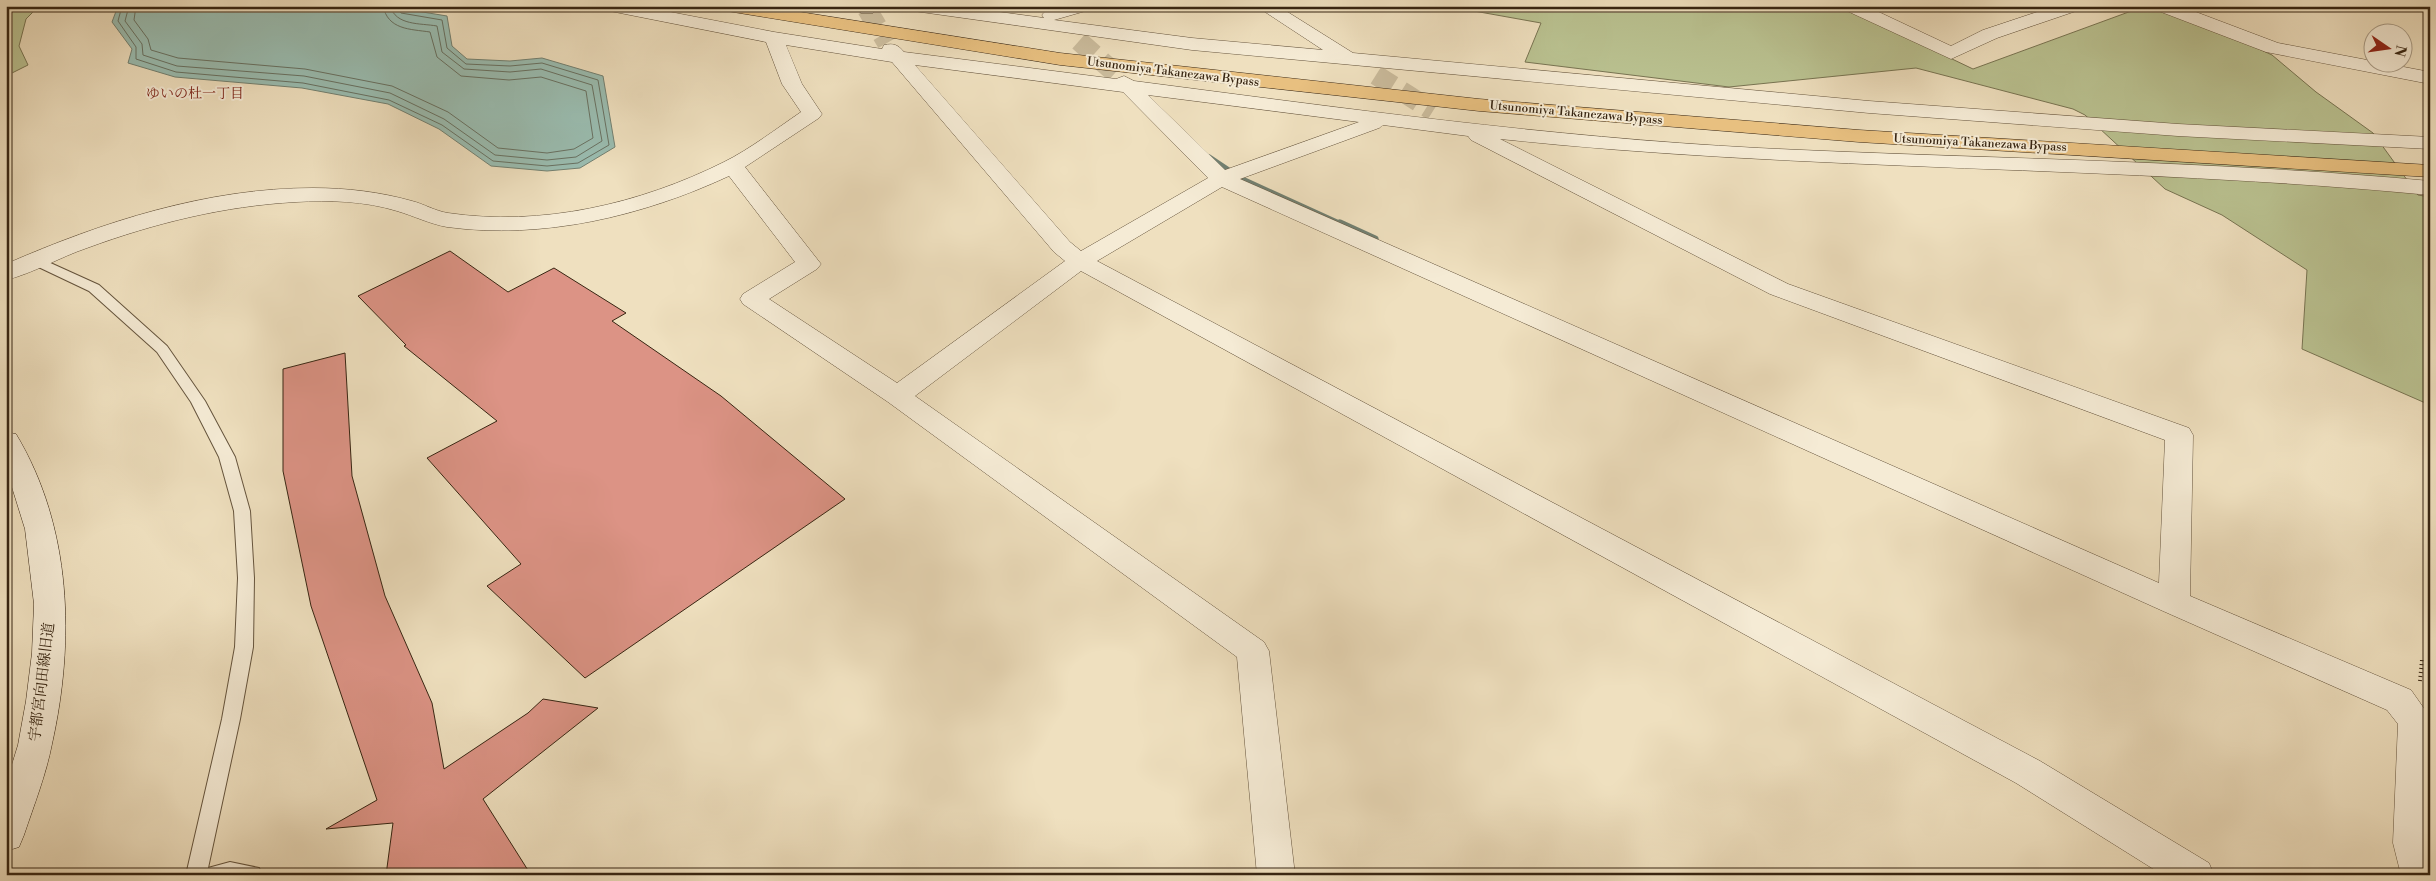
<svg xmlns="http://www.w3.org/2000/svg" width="2436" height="881" font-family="'Libre Bodoni','Noto Serif JP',serif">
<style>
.green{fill:#bac291;stroke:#787452}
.water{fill:#9abdb1;stroke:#728071}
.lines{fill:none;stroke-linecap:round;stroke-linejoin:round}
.shore{stroke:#687162;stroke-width:1}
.stream-far1{stroke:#728071;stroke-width:5.5}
.stream{stroke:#728071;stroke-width:7}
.building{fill:#dc9385;stroke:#372512}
.street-tunnel{stroke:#cabb9c;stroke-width:20;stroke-dasharray:20 10;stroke-linecap:butt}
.lane-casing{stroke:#65543d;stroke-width:2}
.street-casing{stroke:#65543d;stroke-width:1}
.secondary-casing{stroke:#372512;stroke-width:1}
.highway-casing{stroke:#372512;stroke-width:1}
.path{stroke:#372512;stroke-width:4;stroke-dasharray:1 3;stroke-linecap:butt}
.lane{fill:#f5ebd5;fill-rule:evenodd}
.street{fill:#f5ebd5;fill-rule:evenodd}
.secondary{fill:#f5ebd5;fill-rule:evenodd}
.highway{fill:#e8c080;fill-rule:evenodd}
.labels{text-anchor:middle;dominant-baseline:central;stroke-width:4;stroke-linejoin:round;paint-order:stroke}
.far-street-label{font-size:12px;fill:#372512;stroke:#f5ebd5}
.far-neighbourhood-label{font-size:14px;fill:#7a1f14;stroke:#f5ebd5}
.street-label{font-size:15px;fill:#372512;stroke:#f5ebd5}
</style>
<rect width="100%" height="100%" fill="#efe0bf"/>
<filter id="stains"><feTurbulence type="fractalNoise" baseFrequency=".004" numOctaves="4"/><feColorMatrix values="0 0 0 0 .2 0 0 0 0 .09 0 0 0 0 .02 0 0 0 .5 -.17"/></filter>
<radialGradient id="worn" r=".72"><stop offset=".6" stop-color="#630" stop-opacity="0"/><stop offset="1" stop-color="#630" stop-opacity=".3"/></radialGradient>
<g class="green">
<polygon points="6,6 39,6 26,19 19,46 28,65 6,76"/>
<polygon points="1446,6 1841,6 1973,69 2145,6 2168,6 2272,55 2316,92 2373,133 2418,195 2430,197 2430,405 2302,349 2307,270 2222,215 2165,189 2085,115 2073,109 1916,68 1729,87 1525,62 1541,23"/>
</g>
<polygon class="water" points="118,6 386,6 447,16 452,46 467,59 510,61 542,58 603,76 615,147 580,168 547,171 491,166 439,129 388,104 302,88 175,77 128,63 132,49 112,22"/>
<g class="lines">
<g class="shore">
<polyline points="122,6 118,21 136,47 136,59 176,72 303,83 389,100 442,125 493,161 547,166 578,163 609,145 598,80 542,63 510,66 466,64 447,48 442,20 401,13 397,6"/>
<path d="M129,6L125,21L142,44L143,55L177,66L304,76L390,93L444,119L495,155L547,160L576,157L602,141L592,85L541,69L510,72L464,69L442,52L437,26C420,23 396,26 390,6"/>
<path d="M136,6L134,20L148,39L151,50L178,58L305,69L392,86L448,112L498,148L547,153L574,149L593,138L586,91L541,77L509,80L461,76L437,57L430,32C410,29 388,30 383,6"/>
</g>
<g class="stream-far1">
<polyline points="1048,6 1049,8"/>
<polyline points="1209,157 1242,179 1343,225"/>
</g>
<polyline class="stream" points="1340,223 1375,239"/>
</g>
<g class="building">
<polygon points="450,251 508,292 554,268 626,313 612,321 721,396 845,499 585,678 487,586 521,564 427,458 497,421 404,346 406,345 358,296"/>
<polygon points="345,353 352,476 385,596 432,703 444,769 528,713 543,699 598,708 483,799 531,875 386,875 393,823 326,829 377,800 311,606 283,471 283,369"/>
</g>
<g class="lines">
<g class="street-tunnel">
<polyline points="867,9 887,43"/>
<polyline points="1079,41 1115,73"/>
<polyline points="1376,75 1433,111"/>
</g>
<defs>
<polygon id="lane" points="35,256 99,285 167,346 205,401 235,457 250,511 254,578 253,647 240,719 208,868 230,862 259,868 262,875 186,875 222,719 235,647 238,578 234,511 219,457 191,402 157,352 89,291 30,263 29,260"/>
<g id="street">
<path d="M601,6H639L774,32L882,49L884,45C894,43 898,45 904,52L1116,79L1124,76L1134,81C1342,108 1549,137 1758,148C1982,159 2206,160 2430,181V195C2120,165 1809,172 1500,139L1788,284L2189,428L2193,435L2190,596L2411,690L2430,717V875H2401L2393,843L2398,724L2387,710L2163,611L1222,187L1097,261L2040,761L2209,863L2214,875H2163L2016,783L1081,271L915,396L1264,642L1269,651L1295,875H1257L1237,657L888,402L743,304L740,299L743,294L795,262L729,176C643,216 543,240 447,227C430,224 414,216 397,211C365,201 329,200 296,202C224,206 155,223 87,248C60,257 34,273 6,280V264C102,222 207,188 313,188C347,188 380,192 412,201C424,204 435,211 448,213C541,227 640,204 724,162C750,149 776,129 801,112L782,84L766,42L610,11L604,10ZM786,45L892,62L1054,252L1065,261L897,383L769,299L817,269L821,264L745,167L819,118L822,114L802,84ZM915,65L1123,92L1208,178L1081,251L1070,242ZM1148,95L1359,122L1225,170ZM1383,125L1468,136L1471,140L1770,294L2165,440L2159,583L1240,179L1379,128Z"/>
<polygon points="856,6 874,6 876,9 873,13 861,13"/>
<path d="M905,6H955L1044,18L1042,15C1051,2 1078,6 1092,6L1089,10L1054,20L1192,38L1323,50L1256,6H1278L1353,53L1869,101L2178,124L2430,137V149L2178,136L1869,113L1192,50L914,11L908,10Z"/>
<polygon points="1842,6 1866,6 1951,46 1983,30 2055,6 2082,6 2079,10 1997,38 1951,59 1845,10"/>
<polygon points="2153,6 2180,6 2278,43 2430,72 2430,84 2266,52 2156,10"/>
</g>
<path id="secondary" d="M6,432L16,434C72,527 75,641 52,744C46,775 34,805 24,835L19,847L6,851V784L18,745L26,701L32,653L34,604L25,529L6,468Z"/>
<polygon id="highway" points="718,6 762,6 1060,53 1479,99 1859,130 2430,165 2430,177 1859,142 1479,111 1060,65 727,11 721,10"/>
</defs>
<use href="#lane" class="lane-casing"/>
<use href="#street" class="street-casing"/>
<use href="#secondary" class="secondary-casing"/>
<use href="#highway" class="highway-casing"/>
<polyline class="path" points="2420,681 2422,660 2430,661"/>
<use href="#lane" class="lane"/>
<use href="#street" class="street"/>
<use href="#secondary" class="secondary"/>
<use href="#highway" class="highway"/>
</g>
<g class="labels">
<g class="far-street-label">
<text transform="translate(1173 72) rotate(7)">Utsunomiya Takanezawa Bypass</text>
<text transform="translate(1576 113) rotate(5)">Utsunomiya Takanezawa Bypass</text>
<text transform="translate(1980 143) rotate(3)">Utsunomiya Takanezawa Bypass</text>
</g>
<g class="far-neighbourhood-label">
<text x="195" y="94">ゆいの杜一丁目</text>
</g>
<g class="street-label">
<text transform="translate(42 682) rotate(-83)">宇都宮向田線旧道</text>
</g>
</g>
<rect width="2436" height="881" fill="none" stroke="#efe0bf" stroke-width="25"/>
<rect x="8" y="8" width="2421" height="866" fill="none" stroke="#372512" stroke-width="2.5"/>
<rect x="12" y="12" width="2411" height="856" fill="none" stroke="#372512"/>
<g transform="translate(2388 48) rotate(103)"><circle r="24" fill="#f5ebd5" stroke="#a99c87"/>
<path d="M0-4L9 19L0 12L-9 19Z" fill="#8f2418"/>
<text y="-8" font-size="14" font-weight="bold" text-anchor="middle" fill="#372512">N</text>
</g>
<rect width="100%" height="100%" filter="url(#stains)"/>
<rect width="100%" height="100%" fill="url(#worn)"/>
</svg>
